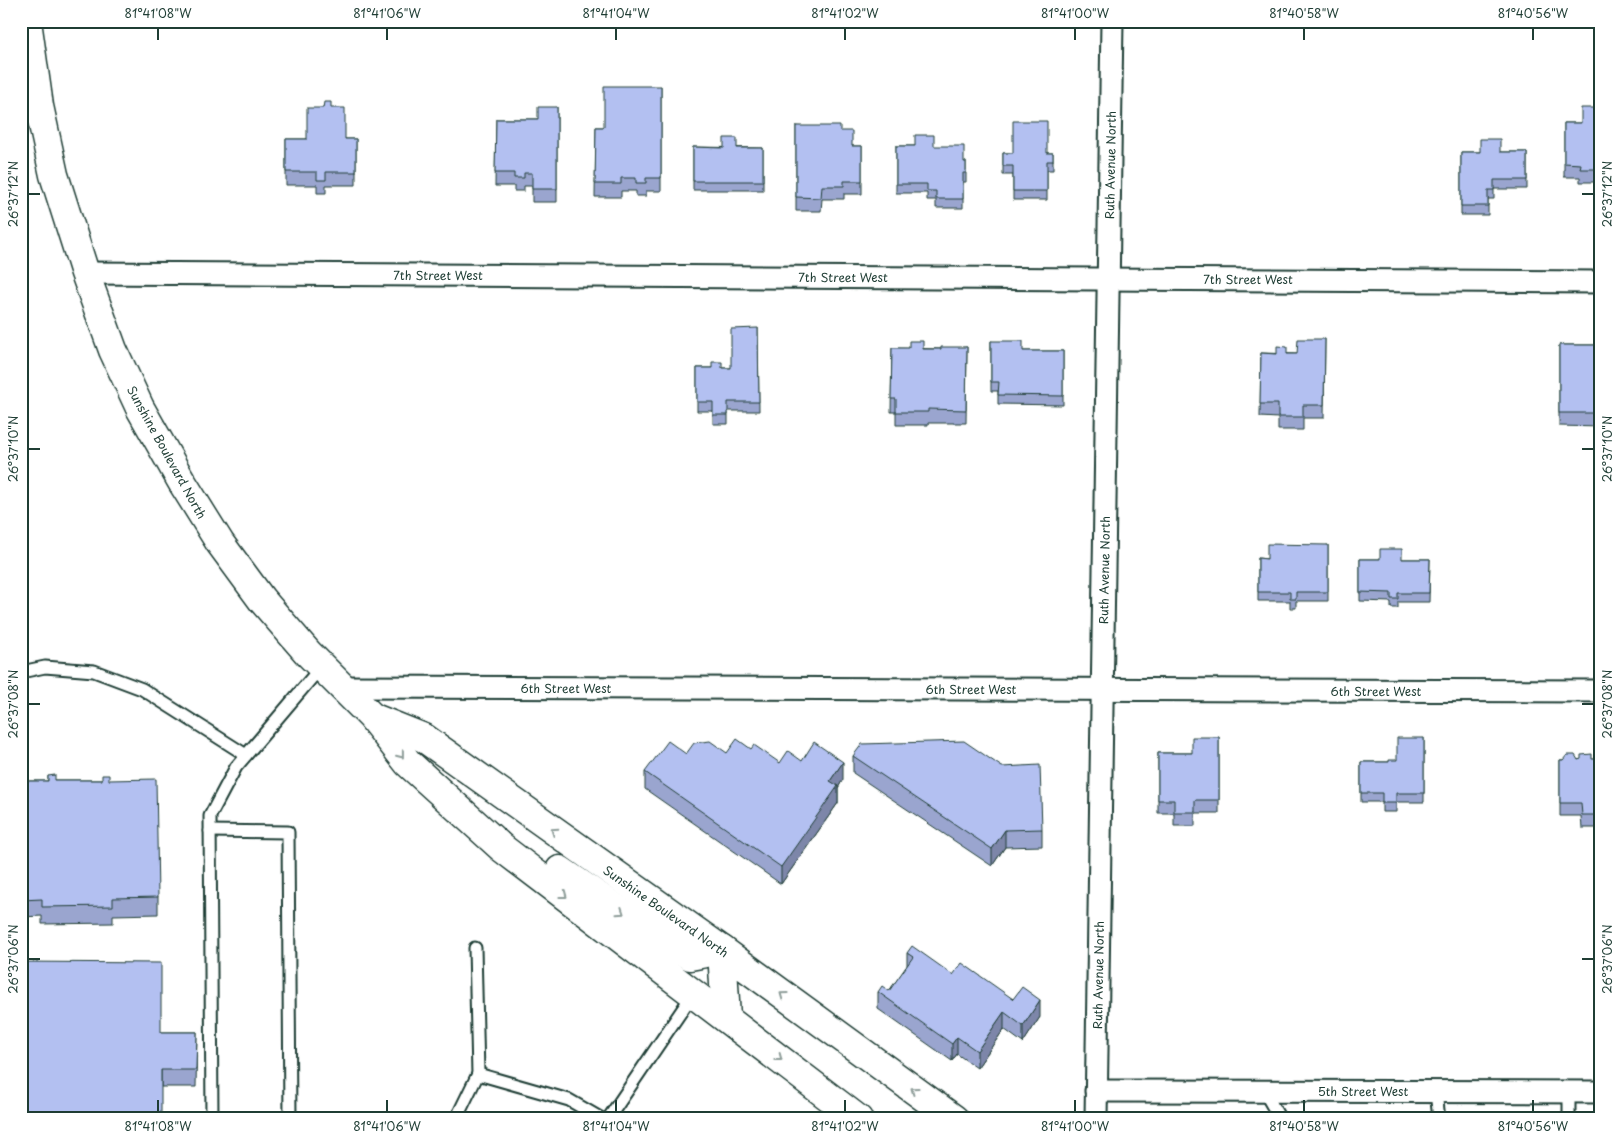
<svg xmlns="http://www.w3.org/2000/svg" width="1622" height="1140" font-family="'Playpen Sans',sans-serif">
<style>
.lines{fill:none;stroke-linecap:round;stroke-linejoin:round}
.lane-casing{stroke:#1f3d34;stroke-width:15}
.street-casing{stroke:#1f3d34;stroke-width:25}
.secondary-casing{stroke:#1f3d34;stroke-width:31}
.lane{stroke:#fff;stroke-width:11}
.street{stroke:#fff;stroke-width:21}
.secondary{stroke:#fff;stroke-width:28}
.wall{fill:#9aa5cf;stroke:#1f3d34}
.shaded-wall{fill:#7d86a9;stroke:#1f3d34}
.building{fill:#b3c0f1;stroke:#1f3d34}
.oneway{stroke:#8f9e9a}
.ticks{fill:none;stroke:#1f3d34;stroke-width:2}
.labels{text-anchor:middle;dominant-baseline:central;stroke-width:4;stroke-linejoin:round;paint-order:stroke}
.street-label{font-size:12px;fill:#1f3d34;stroke:#fff}
.neatline{fill:none;stroke:#1f3d34;stroke-width:2}
.ticks-label{font-size:12px;text-anchor:middle;fill:#1f3d34}
</style>
<rect width="100%" height="100%" fill="#fff"/>
<filter id="ink" filterUnits="userSpaceOnUse"><feTurbulence type="fractalNoise" baseFrequency=".02" numOctaves="2"/><feDisplacementMap in="SourceGraphic" scale="10" xChannelSelector="R" yChannelSelector="G"/><feConvolveMatrix kernelMatrix="1 2 1 2 8 2 1 2 1" color-interpolation-filters="sRGB"/></filter>
<g filter="url(#ink)">
<g class="lines">
<defs>
<g id="lane">
<polyline points="21,672 45,667 94,671 142,689 246,755"/>
<polyline points="210,831 288,832 290,1119"/>
<polyline points="478,1074 569,1100 602,1119"/>
<polyline points="1264,1091 1280,1119"/>
<polyline points="1436,1092 1439,1119"/>
<polyline points="212,1119 210,816 236,767 321,667"/>
<polyline points="456,1119 478,1074 475,948"/>
<polyline points="608,1119 693,994"/>
<polyline points="1569,1119 1569,1092"/>
</g>
<g id="street">
<polyline points="85,273 1601,282"/>
<polyline points="341,687 1601,691"/>
<polyline points="1096,1091 1601,1092"/>
<polyline points="1096,1119 1112,21"/>
</g>
<g id="secondary">
<polyline points="27,21 39,106 54,175 85,273 113,350 140,408 182,482 220,543 262,600 308,653 371,716 408,763 502,848 858,1119"/>
<polyline points="374,718 424,738 722,950 954,1119"/>
<polyline points="560,870 660,938 690,956 722,950"/>
<polyline points="722,950 726,1018"/>
</g>
</defs>
<use href="#lane" class="lane-casing"/>
<use href="#street" class="street-casing"/>
<use href="#secondary" class="secondary-casing"/>
<use href="#lane" class="lane"/>
<use href="#street" class="street"/>
<use href="#secondary" class="secondary"/>
</g>
<g class="wall">
<polygon points="661,86 661,191 646,191 646,196 636,196 636,191 621,191 621,197 595,197 596,127 604,127"/>
<polygon points="557,107 557,202 532,202 532,186 524,186 524,191 514,191 514,186 495,186 496,119 538,119"/>
<polygon points="331,108 345,139 356,139 356,185 326,185 326,193 317,193 317,185 286,185 286,139 307,139"/>
<polygon points="1601,108 1601,177 1599,177 1599,182 1580,182 1580,177 1564,177 1564,123 1581,123"/>
<polygon points="796,126 840,131 852,146 862,146 862,194 844,194 844,199 822,199 821,211 796,211"/>
<polygon points="896,146 934,146 964,162 966,162 966,182 963,182 963,208 936,208 936,200 927,200 927,193 896,193"/>
<polygon points="693,147 763,148 763,190 693,190"/>
<polygon points="1461,152 1527,152 1527,189 1494,189 1494,199 1488,199 1488,215 1461,215"/>
<polygon points="1003,153 1053,153 1053,170 1047,170 1047,200 1013,200 1013,175 1003,175"/>
<polygon points="758,328 759,411 728,411 728,424 713,424 713,411 697,411 697,368 731,368"/>
<polygon points="1325,339 1324,418 1303,418 1303,430 1278,430 1278,418 1260,417 1261,353 1297,354"/>
<polygon points="991,341 1023,351 1063,351 1063,405 998,404 998,391 991,391"/>
<polygon points="1559,345 1601,345 1601,427 1559,426"/>
<polygon points="967,347 966,423 928,423 928,425 896,425 896,412 891,412 892,348 941,349"/>
<polygon points="1328,545 1328,601 1296,601 1296,608 1290,608 1290,601 1258,601 1258,558 1267,559"/>
<polygon points="1360,559 1430,559 1429,602 1398,602 1398,608 1391,608 1391,602 1360,601"/>
<polygon points="1601,733 1601,828 1582,828 1581,816 1560,816 1560,760 1599,759"/>
<polygon points="1219,737 1219,813 1195,813 1195,826 1174,826 1174,813 1158,813 1158,753 1192,753"/>
<polygon points="1424,738 1424,802 1396,802 1396,812 1382,812 1382,802 1361,802 1361,762 1389,762 1397,760"/>
<polygon points="727,753 780,763 802,761 843,779 838,788 838,803 781,884 645,789 645,772 686,754"/>
<polygon points="853,756 1042,829 1042,846 1005,847 992,866 853,773"/>
<polygon points="48,776 55,780 109,780 158,897 158,914 113,915 113,923 42,924 42,916 21,917 21,781 48,781"/>
<polygon points="907,953 953,975 1013,999 1040,1017 1023,1043 1004,1029 977,1068 957,1054 952,1061 878,1009 878,992 889,991 907,966"/>
<polygon points="161,1032 197,1032 196,1087 161,1087"/>
</g>
<g class="shaded-wall">
<polygon points="843,762 843,779 838,788 838,803 781,884 781,867 830,781"/>
<polygon points="1005,830 1005,847 992,866 992,849"/>
<polygon points="1040,1000 1040,1017 1023,1043 1023,1026"/>
<polygon points="1004,1012 1004,1029 977,1068 977,1051"/>
<polygon points="957,1037 957,1054 952,1061 952,1044"/>
</g>
<g class="building">
<polygon points="604,86 661,86 661,178 646,178 646,183 636,183 636,178 621,178 621,184 595,184 596,127 604,127"/>
<polygon points="324,102 331,102 331,108 345,108 345,139 356,139 356,172 326,172 326,180 317,180 317,172 286,172 286,139 307,139 307,108 323,108"/>
<polygon points="538,107 557,107 557,189 532,189 532,173 524,173 524,178 514,178 514,173 495,173 496,119 538,119"/>
<polygon points="1581,108 1601,108 1601,164 1599,164 1599,169 1580,169 1581,164 1564,163 1564,123 1581,123"/>
<polygon points="1013,121 1047,121 1047,153 1053,153 1053,161 1047,161 1047,191 1013,191 1013,166 1003,166 1003,153 1013,153"/>
<polygon points="796,126 840,126 840,131 852,131 852,146 862,146 862,181 844,181 844,186 822,186 821,198 796,197"/>
<polygon points="915,135 934,135 934,146 964,146 964,162 966,162 966,173 963,173 963,199 936,199 936,191 927,191 927,184 896,184 896,146 915,146"/>
<polygon points="724,138 737,138 737,148 763,148 763,181 693,181 693,147 724,148"/>
<polygon points="1480,139 1500,139 1500,152 1527,152 1527,180 1494,180 1494,190 1488,190 1488,206 1461,206 1461,152 1480,152"/>
<polygon points="758,328 759,402 728,402 728,415 713,415 713,402 697,402 697,368 712,368 712,362 722,362 722,368 731,368 731,329"/>
<polygon points="1298,339 1325,339 1324,405 1303,405 1303,417 1278,417 1278,404 1260,404 1261,353 1277,354 1277,346 1287,347 1287,354 1297,354"/>
<polygon points="909,341 923,341 923,349 941,349 941,347 967,347 966,410 928,409 928,412 896,412 896,399 891,399 892,348 909,348"/>
<polygon points="991,341 1023,341 1023,351 1063,351 1063,396 998,395 999,382 991,382"/>
<rect x="1559" y="345" width="42" height="68"/>
<polygon points="1267,544 1328,545 1328,592 1296,592 1296,599 1290,599 1290,592 1258,592 1258,558 1267,559"/>
<polygon points="1380,549 1402,549 1402,559 1430,559 1429,593 1398,593 1398,599 1391,599 1391,593 1360,592 1360,559 1380,559"/>
<polygon points="1599,733 1601,733 1601,815 1582,815 1581,803 1560,803 1560,760 1563,760 1567,755 1575,755 1578,760 1581,759 1581,755 1592,754 1592,759 1599,759"/>
<polygon points="1192,737 1219,737 1219,800 1195,800 1195,812 1174,812 1174,800 1158,800 1158,753 1192,753"/>
<polygon points="1397,738 1424,738 1424,793 1396,793 1396,803 1382,803 1382,793 1361,793 1361,762 1389,762 1389,760 1397,760"/>
<polygon points="737,739 751,749 754,745 780,763 788,751 802,761 814,742 843,762 830,781 838,786 781,867 645,772 668,741 686,754 694,743 710,741 727,753"/>
<polygon points="964,741 1002,767 1040,765 1042,829 1005,830 992,849 853,756 862,744"/>
<polygon points="55,775 55,780 102,780 102,775 109,775 109,780 156,779 158,897 113,898 113,906 42,907 42,899 21,900 21,781 48,781 48,776"/>
<polygon points="912,946 953,975 962,963 1013,999 1022,987 1040,1000 1023,1026 1004,1012 977,1051 957,1037 952,1044 878,992 882,986 889,991 913,957 907,953"/>
<polygon points="21,962 161,963 161,1032 197,1032 196,1070 161,1070 161,1119 21,1119"/>
</g>
<defs><path id="oneway-chevron" d="M-2-3.5L2.5 0L-2 3.5" fill="none" stroke-width="1.6" stroke-linecap="round" stroke-linejoin="round" transform="scale(1.25)"/></defs>
<g class="oneway">
<use href="#oneway-chevron" transform="translate(401 755) rotate(52)"/>
<use href="#oneway-chevron" transform="translate(554 831) rotate(-145)"/>
<use href="#oneway-chevron" transform="translate(564 895) rotate(37)"/>
<use href="#oneway-chevron" transform="translate(621 912) rotate(34)"/>
<use href="#oneway-chevron" transform="translate(783 995) rotate(-144)"/>
<use href="#oneway-chevron" transform="translate(779 1058) rotate(37)"/>
<use href="#oneway-chevron" transform="translate(914 1090) rotate(-144)"/>
</g>
</g>
<path class="ticks" d="M158,28V40M387,28V40M616,28V40M845,28V40M1075,28V40M1304,28V40M1533,28V40M28,194H40M1582,194H1594M28,449H40M1582,449H1594M28,704H40M1582,704H1594M28,959H40M1582,959H1594M158,1100V1112M387,1100V1112M616,1100V1112M845,1100V1112M1075,1100V1112M1304,1100V1112M1533,1100V1112"/>
<g class="labels">
<g class="street-label">
<text transform="translate(1110 165) rotate(-89)">Ruth Avenue North</text>
<text x="438" y="275">7th Street West</text>
<text x="843" y="277">7th Street West</text>
<text x="1248" y="279">7th Street West</text>
<text transform="translate(167 452) rotate(61)">Sunshine Boulevard North</text>
<text transform="translate(1104 570) rotate(-89)">Ruth Avenue North</text>
<text x="566" y="688">6th Street West</text>
<text x="971" y="689">6th Street West</text>
<text x="1376" y="691">6th Street West</text>
<text transform="translate(666 911) rotate(35)">Sunshine Boulevard North</text>
<text transform="translate(1098 975) rotate(-89)">Ruth Avenue North</text>
<text x="1363" y="1091">5th Street West</text>
</g>
</g>
<rect width="1622" height="1140" fill="none" stroke="#fff" stroke-width="55"/>
<rect x="28" y="28" width="1566" height="1084" class="neatline"/>
<g class="ticks-label">
<text x="158" y="18">81°41'08"W</text>
<text x="387" y="18">81°41'06"W</text>
<text x="616" y="18">81°41'04"W</text>
<text x="845" y="18">81°41'02"W</text>
<text x="1075" y="18">81°41'00"W</text>
<text x="1304" y="18">81°40'58"W</text>
<text x="1533" y="18">81°40'56"W</text>
<text transform="translate(14 194) rotate(-90)" y="4">26°37'12"N</text>
<text transform="translate(1608 194) rotate(-90)" y="4">26°37'12"N</text>
<text transform="translate(14 449) rotate(-90)" y="4">26°37'10"N</text>
<text transform="translate(1608 449) rotate(-90)" y="4">26°37'10"N</text>
<text transform="translate(14 704) rotate(-90)" y="4">26°37'08"N</text>
<text transform="translate(1608 704) rotate(-90)" y="4">26°37'08"N</text>
<text transform="translate(14 959) rotate(-90)" y="4">26°37'06"N</text>
<text transform="translate(1608 959) rotate(-90)" y="4">26°37'06"N</text>
<text x="158" y="1131">81°41'08"W</text>
<text x="387" y="1131">81°41'06"W</text>
<text x="616" y="1131">81°41'04"W</text>
<text x="845" y="1131">81°41'02"W</text>
<text x="1075" y="1131">81°41'00"W</text>
<text x="1304" y="1131">81°40'58"W</text>
<text x="1533" y="1131">81°40'56"W</text>
</g>
</svg>
